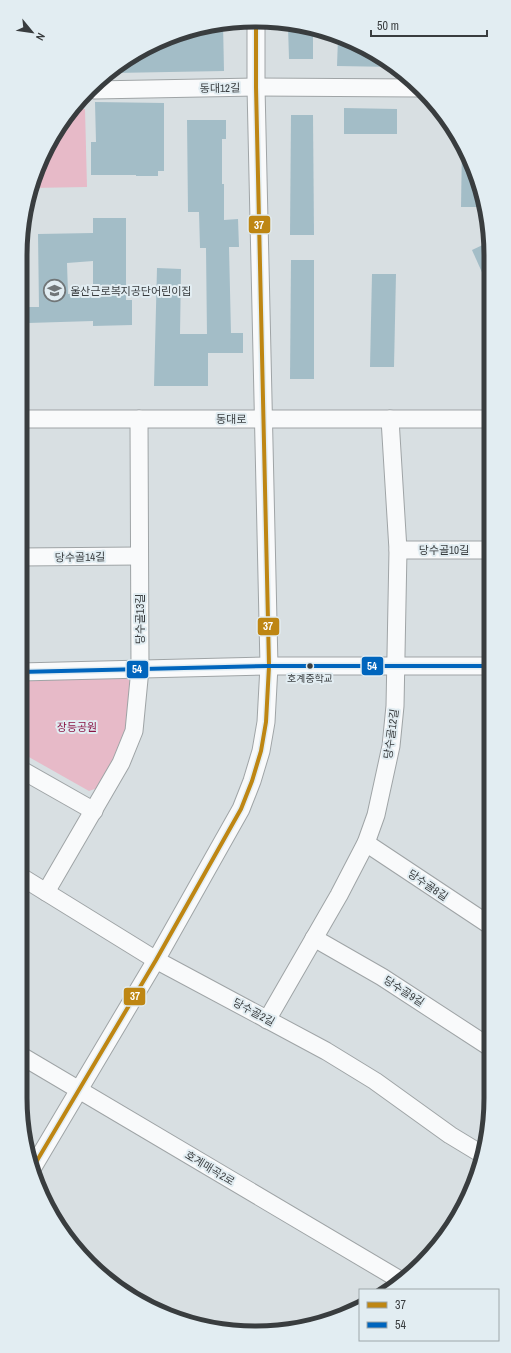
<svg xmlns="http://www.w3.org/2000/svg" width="511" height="1353" font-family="'Archivo Narrow','Noto Sans KR',sans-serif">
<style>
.green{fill:#e7bac8}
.building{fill:#a3bdc7;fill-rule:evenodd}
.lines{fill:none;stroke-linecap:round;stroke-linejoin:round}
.minor-casing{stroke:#9fa4a6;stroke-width:19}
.minor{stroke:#f9fafb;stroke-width:17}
.bus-1-casing{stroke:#e2edf2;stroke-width:7}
.bus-2-casing{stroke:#e2edf2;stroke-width:7}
.bus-1{stroke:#be8613;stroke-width:4}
.bus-2{stroke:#0065bd;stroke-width:4}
.bus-dot{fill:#393d3f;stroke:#e2edf2;stroke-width:1.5}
.labels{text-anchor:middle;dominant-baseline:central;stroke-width:4;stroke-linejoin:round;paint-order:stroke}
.bus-label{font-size:10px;fill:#393d3f;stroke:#e2edf2}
.street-label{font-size:11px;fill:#393d3f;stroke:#e2edf2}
.poi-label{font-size:11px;fill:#393d3f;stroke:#e2edf2;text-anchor:start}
.park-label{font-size:11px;fill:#8a1545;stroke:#e2edf2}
.rim{fill:none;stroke:#393d3f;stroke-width:5}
.line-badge{stroke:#e2edf2;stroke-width:1.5}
.badge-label{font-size:11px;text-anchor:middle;font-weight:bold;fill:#fff}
</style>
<rect width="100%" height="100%" fill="#d8dfe2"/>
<g class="green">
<polygon points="85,109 87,187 31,188 69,112 71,110"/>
<polygon points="125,677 134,684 127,734 103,786 89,791 20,752 20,679"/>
</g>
<g class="building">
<polygon points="223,23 224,71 114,73 138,51"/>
<polygon points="288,26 313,28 313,59 289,59"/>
<polygon points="338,38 386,60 395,67 337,66"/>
<polygon points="95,102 164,103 164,171 158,171 158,176 136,176 136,175 91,175 91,142 96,142"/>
<polygon points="344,108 397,109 397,134 344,134"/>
<polygon points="291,115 313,115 314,235 290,235"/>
<polygon points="187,120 226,120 226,139 222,139 222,184 224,184 224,220 238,219 239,247 229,247 231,333 243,333 243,353 208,353 208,386 154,386 157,268 181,269 180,334 207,334 206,248 200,248 199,212 188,212"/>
<polygon points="462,145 467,152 484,207 461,207"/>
<path d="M93,218H126V300H132V325L93,326V321L28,323V307H39L38,234L93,233ZM93,261V293L68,294L67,263Z"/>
<polygon points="489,242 489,288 472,250"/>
<polygon points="291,260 314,260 314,379 290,379"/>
<polygon points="372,274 396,274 394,367 370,367"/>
</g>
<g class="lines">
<defs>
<g id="minor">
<polyline points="94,90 256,87 419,88"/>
<polyline points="20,419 489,419"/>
<polyline points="398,550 490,550"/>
<polyline points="20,557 139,556"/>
<polyline points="20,672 269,666 490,666"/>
<polyline points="20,769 94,811"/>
<polyline points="366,843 491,926"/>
<polyline points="20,876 156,960 326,1051 375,1081 450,1135 483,1155"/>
<polyline points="46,892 121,763 134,731 140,669 139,419"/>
<polyline points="314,938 382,977 491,1048"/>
<polyline points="267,1020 339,895 366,843 376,815 391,746 395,706 398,550 390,419"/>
<polyline points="20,1055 400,1280"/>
<polyline points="32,1169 156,960 241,809 252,781 261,751 266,722 269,666 256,87 256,24"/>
</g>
</defs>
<use href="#minor" class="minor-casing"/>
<use href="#minor" class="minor"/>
<defs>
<polyline id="bus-1" points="32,1169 156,960 241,809 252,781 261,751 266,722 269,666 256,87 256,24"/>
<polyline id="bus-2" points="20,672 269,666 490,666"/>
</defs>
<use href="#bus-1" class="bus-1-casing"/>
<use href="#bus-2" class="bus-2-casing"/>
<use href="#bus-1" class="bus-1"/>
<use href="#bus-2" class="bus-2"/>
</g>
<defs>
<symbol id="school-ring" viewBox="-11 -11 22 22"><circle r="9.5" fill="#e2edf2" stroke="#717678" stroke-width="1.5"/><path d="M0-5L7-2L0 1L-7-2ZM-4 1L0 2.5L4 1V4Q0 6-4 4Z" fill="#717678"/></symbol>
</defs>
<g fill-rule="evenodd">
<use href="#school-ring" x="42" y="278" width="25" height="25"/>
</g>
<circle class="bus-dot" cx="310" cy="666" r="3.5"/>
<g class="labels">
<g class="bus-label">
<text x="310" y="678">호계중학교</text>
</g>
<g class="street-label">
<text transform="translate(220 88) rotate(-1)">동대12길</text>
<text x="231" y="419">동대로</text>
<text x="444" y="550">당수골10길</text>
<text transform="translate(80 557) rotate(-1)">당수골14길</text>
<text transform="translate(140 619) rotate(-90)">당수골13길</text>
<text transform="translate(391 734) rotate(-82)">당수골12길</text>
<text transform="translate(428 885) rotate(34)">당수골8길</text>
<text transform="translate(404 991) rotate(33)">당수골9길</text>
<text transform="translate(254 1012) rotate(28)">당수골2길</text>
<text transform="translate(210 1168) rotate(31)">호계매곡2로</text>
</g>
<g class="poi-label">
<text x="70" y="291">울산근로복지공단어린이집</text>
</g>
<g class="park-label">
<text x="77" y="727">장등공원</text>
</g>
</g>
<path d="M0 0H511V1353H0ZM255 27H256A228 228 0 0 1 484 255V1098A228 228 0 0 1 256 1326H255A228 228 0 0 1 27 1098V255A228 228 0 0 1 255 27Z" fill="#e2edf2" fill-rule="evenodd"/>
<path class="rim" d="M255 27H256A228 228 0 0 1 484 255V1098A228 228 0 0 1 256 1326H255A228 228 0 0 1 27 1098V255A228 228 0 0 1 255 27Z"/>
<g class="line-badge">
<rect x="248" y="215" width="23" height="19" rx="4" fill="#be8613"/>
<rect x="257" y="617" width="23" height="19" rx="4" fill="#be8613"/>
<rect x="361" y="656" width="23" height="20" rx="4" fill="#0065bd"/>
<rect x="126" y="660" width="23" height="19" rx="4" fill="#0065bd"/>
<rect x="123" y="987" width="23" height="19" rx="4" fill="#be8613"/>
</g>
<g class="badge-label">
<text x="259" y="229">37</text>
<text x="268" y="630">37</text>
<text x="372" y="670">54</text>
<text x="137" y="673">54</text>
<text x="135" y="1000">37</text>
</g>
<rect x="359" y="1289" width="140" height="52" fill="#e2edf2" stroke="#9ea7aa"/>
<rect x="367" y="1302" width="20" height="6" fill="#be8613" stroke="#9ea7aa"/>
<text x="395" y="1309" font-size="12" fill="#393d3f">37</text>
<rect x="367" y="1322" width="20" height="6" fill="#0065bd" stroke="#9ea7aa"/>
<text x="395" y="1329" font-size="12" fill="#393d3f">54</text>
<g transform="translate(32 32) rotate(119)" stroke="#e2edf2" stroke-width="3" paint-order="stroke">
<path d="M0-3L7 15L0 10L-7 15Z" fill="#393d3f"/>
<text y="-6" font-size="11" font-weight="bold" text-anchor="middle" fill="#393d3f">N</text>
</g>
<path d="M371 30v6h116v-6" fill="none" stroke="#393d3f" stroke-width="2"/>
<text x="377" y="30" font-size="12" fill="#393d3f" stroke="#e2edf2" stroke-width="3" paint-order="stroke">50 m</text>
</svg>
